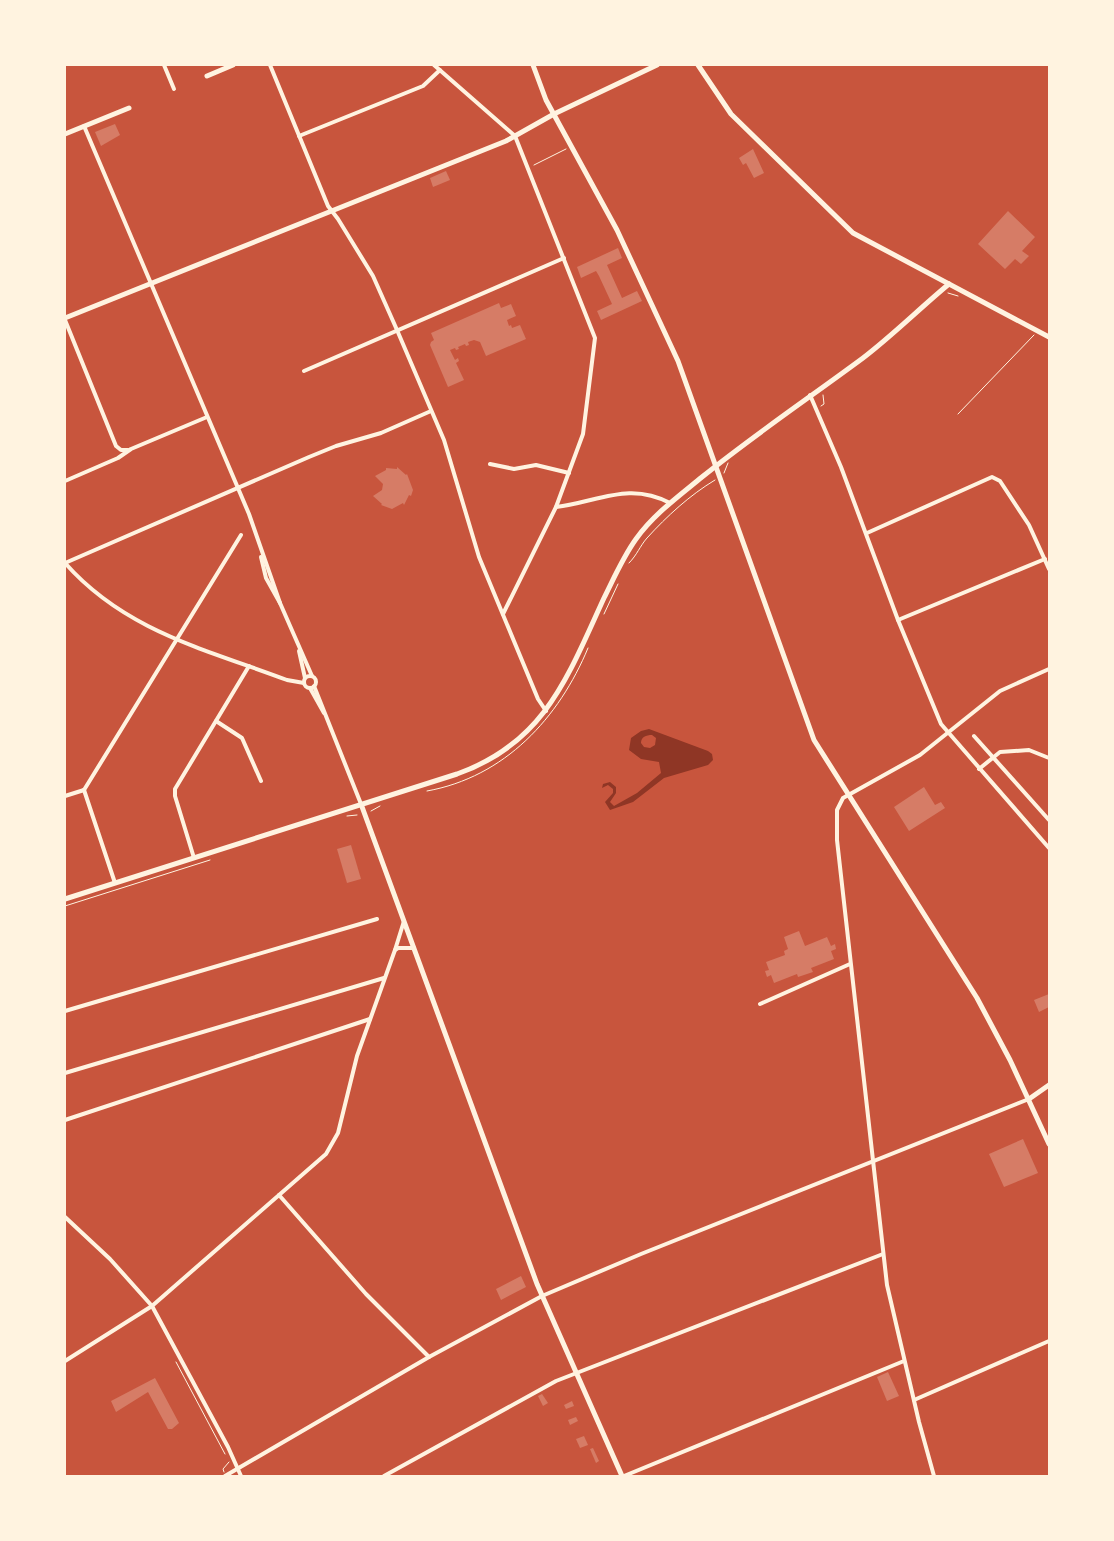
<svg xmlns="http://www.w3.org/2000/svg" width="1114" height="1541" font-family="Overpass,sans-serif">
<style>
.water{fill:#8f3625;fill-rule:evenodd}
.building{fill:#d67c66}
.lines{fill:none;stroke-linecap:round;stroke-linejoin:round}
.path{stroke:#fff3e0;stroke-width:1}
.minor{stroke:#fff3e0;stroke-width:4}
.tertiary{stroke:#fff3e0;stroke-width:5}
</style>
<rect width="100%" height="100%" fill="#c8553d"/>
<path class="water" d="M649,729L708,751L712,754L713,760L708,765L664,778L633,802L610,810L605,802L613,793V789L608,785L602,788L603,784L610,782L616,787V793L610,802L614,806L637,793L661,773L659,762L641,759L629,750L631,738L641,731ZM652,735L656,738L655,745L650,748L644,747L641,743C641,737 646,735 652,735Z"/>
<g class="building">
<polygon points="115,124 120,135 101,146 95,132"/>
<polygon points="753,149 764,173 754,178 746,163 743,165 739,158"/>
<polygon points="446,171 450,180 433,187 430,178"/>
<polygon points="1008,211 1035,237 1022,251 1029,256 1021,264 1015,259 1005,269 978,244"/>
<polygon points="618,248 622,258 607,265 622,298 637,291 642,301 601,320 597,311 612,304 599,276 596,271 581,278 577,267"/>
<polygon points="499,303 501,308 511,304 516,316 507,320 509,326 511,325 512,328 520,325 526,339 486,356 480,342 474,340 468,342 469,345 466,346 465,344 458,347 459,349 456,350 455,348 450,350 455,360 458,358 459,361 456,363 464,380 448,387 430,345 431,342 434,340 431,333"/>
<polygon points="397,467 406,475 407,474 413,490 411,496 409,495 404,505 403,503 392,509 381,505 382,504 373,496 382,490 383,484 375,476 386,470 386,468 397,469"/>
<polygon points="924,787 935,805 941,802 945,808 909,831 894,807"/>
<polygon points="351,845 361,879 347,883 337,849"/>
<polygon points="799,931 805,946 827,937 831,946 835,944 836,949 831,951 834,959 811,968 813,972 798,977 797,974 774,983 771,975 767,977 765,971 769,970 766,962 785,955 784,951 788,949 784,937"/>
<polygon points="1049,994 1049,1007 1039,1012 1034,1000"/>
<polygon points="1023,1139 1038,1173 1004,1187 989,1154"/>
<polygon points="521,1276 526,1287 501,1300 496,1289"/>
<polygon points="888,1372 899,1396 887,1401 877,1377"/>
<polygon points="155,1378 179,1423 172,1429 168,1429 148,1392 116,1412 111,1401"/>
<polygon points="542,1394 548,1403 543,1406 538,1396"/>
<polygon points="572,1401 574,1406 566,1409 564,1405"/>
<polygon points="576,1417 578,1421 570,1425 568,1420"/>
<polygon points="584,1436 588,1445 580,1448 576,1439"/>
<polygon points="593,1448 599,1461 596,1463 590,1449"/>
</g>
<g class="lines">
<g class="path">
<polyline points="534,165 566,149"/>
<polyline points="948,293 958,296"/>
<polyline points="821,406 824,404 823,395"/>
<polyline points="958,414 1034,335"/>
<polyline points="724,473 728,463"/>
<path d="M629,563C637,555 640,546 647,538C667,516 690,495 715,480"/>
<polyline points="604,614 618,584"/>
<path d="M427,791C505,777 559,718 588,648"/>
<polyline points="371,811 380,806"/>
<polyline points="347,816 357,815"/>
<polyline points="65,906 210,860"/>
<polyline points="176,1362 225,1454"/>
<polyline points="224,1472 223,1469 229,1462"/>
</g>
<g class="minor">
<polyline points="164,65 174,89"/>
<polyline points="270,65 328,206 338,219 373,276 397,330 444,440 479,557 538,699 546,711"/>
<polyline points="434,65 515,136 595,338 583,434 556,507 503,614"/>
<polyline points="84,126 249,514 280,603"/>
<polyline points="299,136 423,86 440,70"/>
<polyline points="65,320 116,446 121,450 128,450"/>
<polyline points="304,371 564,258"/>
<polyline points="810,395 841,467 898,620 941,724 1049,848"/>
<polyline points="490,464 514,469 536,465 569,473"/>
<polyline points="65,481 118,458 131,449 207,417"/>
<path d="M556,507C598,502 629,481 670,503"/>
<polyline points="867,533 992,477 1000,481 1029,525 1049,569"/>
<polyline points="261,557 266,578 280,603 312,676"/>
<polyline points="65,563 309,457 336,446 381,433 431,411"/>
<path d="M65,563C125,631 205,649 287,680L304,683"/>
<polyline points="898,620 1045,559"/>
<polyline points="299,651 305,678"/>
<circle cx="310" cy="682" r="6"/>
<polyline points="314,686 361,804"/>
<polyline points="310,688 324,713"/>
<polyline points="216,721 242,738 261,781"/>
<polyline points="974,736 1049,820"/>
<polyline points="979,769 1000,752 1029,750 1049,758"/>
<polyline points="84,790 241,535"/>
<polyline points="84,790 115,883"/>
<polyline points="65,796 84,790"/>
<polyline points="194,858 175,796 175,789 249,666"/>
<polyline points="395,950 404,921"/>
<polyline points="760,1004 850,964"/>
<polyline points="65,1011 377,919"/>
<polyline points="65,1073 384,978"/>
<polyline points="65,1120 370,1019"/>
<polyline points="279,1195 366,1294 429,1357"/>
<polyline points="65,1217 110,1259 152,1306 228,1447 241,1476"/>
<polyline points="65,1361 152,1306 326,1154 338,1133 357,1056 395,950 398,948 414,948"/>
<polyline points="914,1400 1049,1341"/>
<polyline points="225,1476 429,1357 542,1296 641,1254 1029,1099"/>
<polyline points="384,1476 556,1381 883,1254"/>
<polyline points="624,1476 904,1361"/>
<polyline points="934,1476 919,1422 887,1285 837,840 837,810 843,798 920,755 1000,691 1049,669"/>
</g>
<g class="tertiary">
<polyline points="533,65 546,100 617,230 678,361 814,740 977,998 1010,1060 1049,1144"/>
<polyline points="698,65 731,114 853,233 1049,337"/>
<polyline points="207,76 233,65"/>
<polyline points="65,134 129,108"/>
<polyline points="65,318 506,141 554,114 657,65"/>
<polyline points="361,804 537,1284 622,1476"/>
<path d="M65,899L457,774C545,743 568,676 604,598C614,578 623,557 636,539C654,514 679,496 702,477C754,435 809,398 863,358C893,335 920,308 949,284"/>
<polyline points="1029,1099 1049,1085"/>
</g>
</g>
<rect width="1114" height="1541" fill="none" stroke="#fff3e0" stroke-width="132"/>
</svg>
